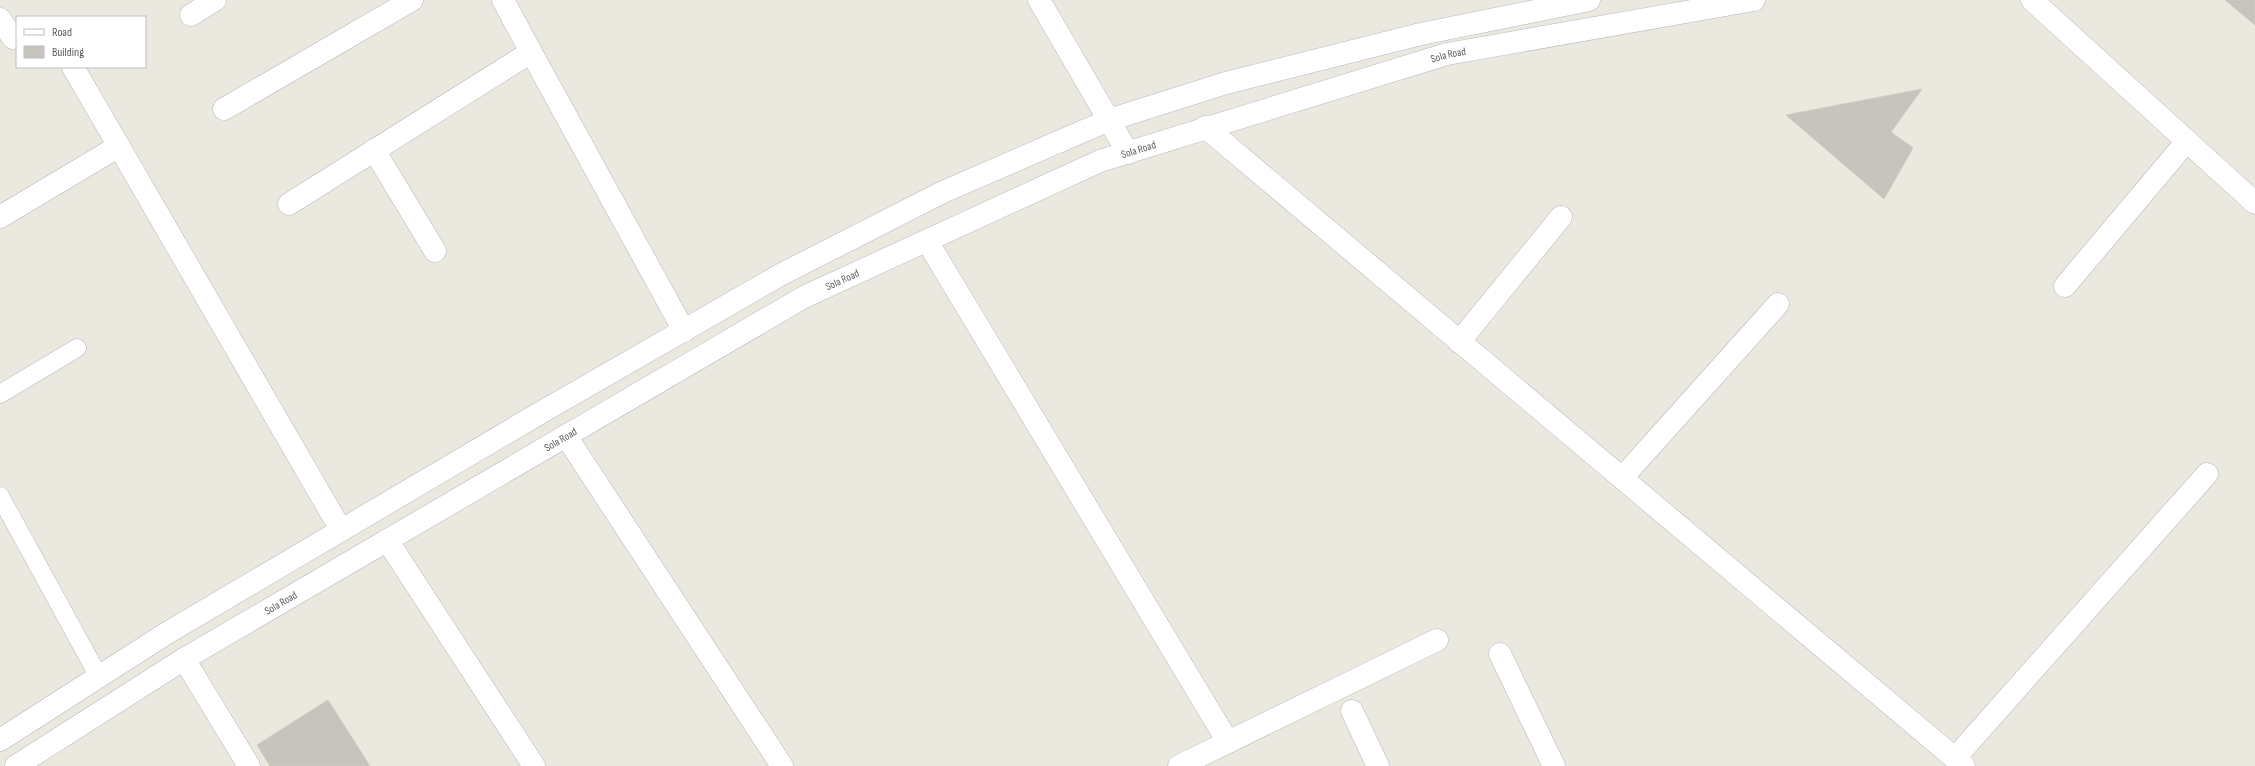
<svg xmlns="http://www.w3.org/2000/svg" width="2255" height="766" font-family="'Sofia Sans Condensed',sans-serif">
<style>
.building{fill:#c6c4bd;stroke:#cfcbbe}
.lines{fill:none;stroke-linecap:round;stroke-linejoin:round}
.lane-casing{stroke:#b5b7bc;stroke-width:19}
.street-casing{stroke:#b5b7bc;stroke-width:23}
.secondary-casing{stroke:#b5b9be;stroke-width:23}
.lane{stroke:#fff;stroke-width:18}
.street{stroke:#fff;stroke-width:22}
.secondary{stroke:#fff;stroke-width:22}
.labels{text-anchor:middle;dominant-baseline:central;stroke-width:3;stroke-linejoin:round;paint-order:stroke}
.street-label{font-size:11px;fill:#585c60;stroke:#fff}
</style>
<rect width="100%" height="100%" fill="#ebe9df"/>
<g class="building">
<polygon points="2225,0 2255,0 2255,25"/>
<polygon points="1922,89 1891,132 1913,148 1884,199 1786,115"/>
<polygon points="328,700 370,766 270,766 257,745"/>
</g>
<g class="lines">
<defs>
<g id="lane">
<polyline points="0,394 77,348"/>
<polyline points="0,496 99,677"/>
</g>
<g id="street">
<polyline points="2032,0 2255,203"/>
<polyline points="191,15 215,0"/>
<polyline points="0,19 13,38"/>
<polyline points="531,52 684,331"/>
<polyline points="73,67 341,530"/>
<polyline points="224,109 412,0"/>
<polyline points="1205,127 1964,766"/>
<polyline points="374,150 435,251"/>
<polyline points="289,204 531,52 503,0"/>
<polyline points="0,217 119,146"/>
<polyline points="927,241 1228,742"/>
<polyline points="2065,286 2187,141"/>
<polyline points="1459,342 1561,217"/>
<polyline points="566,436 782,766"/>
<polyline points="1622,478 1778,304"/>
<polyline points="387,540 534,766"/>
<polyline points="1500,654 1554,766"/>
<polyline points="184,659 249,766"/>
<polyline points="1352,711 1378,766"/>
<polyline points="1955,758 2207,474"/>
<polyline points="1179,766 1437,640"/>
</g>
<g id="secondary">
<polyline points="1039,0 1128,153"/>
<polyline points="0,740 167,633 540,413 780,275 943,192 1109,120 1226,83 1421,34 1589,0"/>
<path id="s1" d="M16,766L184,659L804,297L1100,161L1447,54L1754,0"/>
</g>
</defs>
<use href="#lane" class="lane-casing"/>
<use href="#street" class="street-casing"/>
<use href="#secondary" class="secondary-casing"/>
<use href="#lane" class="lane"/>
<use href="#street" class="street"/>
<use href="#secondary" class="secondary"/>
</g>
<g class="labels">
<g class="street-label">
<text stroke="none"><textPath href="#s1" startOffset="1607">Sola Road</textPath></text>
<text stroke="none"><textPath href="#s1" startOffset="1283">Sola Road</textPath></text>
<text stroke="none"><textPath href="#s1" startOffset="959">Sola Road</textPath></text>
<text stroke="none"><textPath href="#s1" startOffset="635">Sola Road</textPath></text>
<text stroke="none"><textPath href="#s1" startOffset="311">Sola Road</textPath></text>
</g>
</g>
<rect x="16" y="16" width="130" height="52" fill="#ffffff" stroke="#bcbebf"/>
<rect x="24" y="29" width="20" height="6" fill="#ffffff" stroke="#bcbebf"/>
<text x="52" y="36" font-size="12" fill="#585c60">Road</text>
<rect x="24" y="46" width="20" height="12" fill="#c6c4bd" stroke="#bcbebf"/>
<text x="52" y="56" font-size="12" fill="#585c60">Building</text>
</svg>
